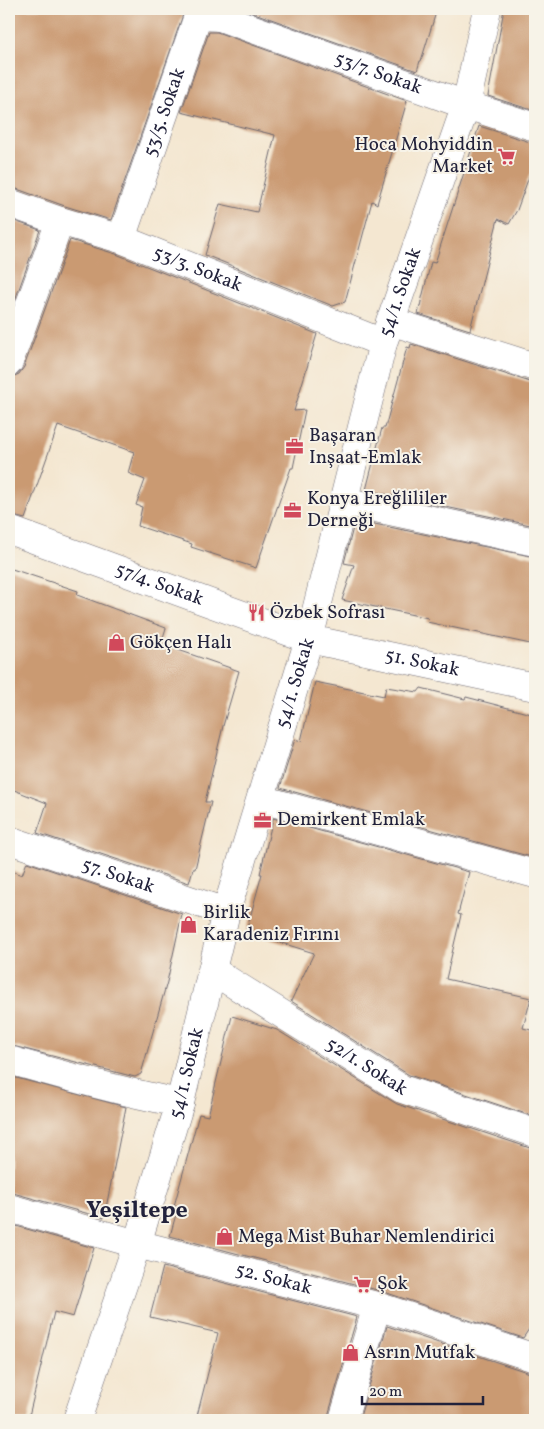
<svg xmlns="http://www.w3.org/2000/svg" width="544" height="1429" font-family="Vollkorn,serif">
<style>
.building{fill:#ca9a72}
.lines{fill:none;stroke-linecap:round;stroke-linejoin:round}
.minor-casing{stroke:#6c6770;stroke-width:29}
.minor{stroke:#fff;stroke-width:28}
.labels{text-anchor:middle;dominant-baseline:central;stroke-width:4;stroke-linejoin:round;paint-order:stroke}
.street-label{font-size:19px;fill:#22223b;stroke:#f7f3e8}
.poi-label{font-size:19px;fill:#22223b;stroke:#f7f3e8;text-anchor:start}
.district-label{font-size:24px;font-weight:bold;fill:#22223b;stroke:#f7f3e8}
</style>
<rect width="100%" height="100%" fill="#f7f3e8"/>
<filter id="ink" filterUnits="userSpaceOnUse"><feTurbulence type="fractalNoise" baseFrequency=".02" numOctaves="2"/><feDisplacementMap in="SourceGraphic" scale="10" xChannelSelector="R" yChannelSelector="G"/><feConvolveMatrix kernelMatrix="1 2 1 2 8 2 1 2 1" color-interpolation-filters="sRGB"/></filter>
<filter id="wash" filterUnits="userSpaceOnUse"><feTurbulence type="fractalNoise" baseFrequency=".0096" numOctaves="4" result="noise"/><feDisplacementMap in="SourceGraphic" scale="20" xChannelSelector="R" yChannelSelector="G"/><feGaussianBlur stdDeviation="1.12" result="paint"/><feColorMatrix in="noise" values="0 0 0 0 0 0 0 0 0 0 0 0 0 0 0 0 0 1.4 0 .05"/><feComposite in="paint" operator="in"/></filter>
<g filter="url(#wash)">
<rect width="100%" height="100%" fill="#f4e7d1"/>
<g id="blocks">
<g class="building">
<polygon points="9,9 185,9 111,220 65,206 14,188 9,188"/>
<polygon points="243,9 437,9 421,61 420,61 417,71"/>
<polygon points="504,9 535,9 535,111 488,96"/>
<polygon points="209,32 217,32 407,101 377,204 372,201 345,302 333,306 205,255 220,204 257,212 275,135 181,112"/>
<polygon points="479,126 530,142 535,142 535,160 517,210 509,224 498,219 470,330 418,314 431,262 435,263"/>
<polygon points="9,219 40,230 9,317"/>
<polygon points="70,240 116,254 317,334 294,411 305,410 293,468 291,468 256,568 191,547 192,544 138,526 142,507 136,505 145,480 128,473 134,452 58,426 25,519 9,515 9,377 12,377 19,374 24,367"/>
<polygon points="411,344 530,382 535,382 535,526 366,490 382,428 385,428 407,347 410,348"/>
<polygon points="355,520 535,557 535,645 427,622 428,618 342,600 354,565 344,563"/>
<polygon points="9,568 78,591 77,595 166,628 161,644 239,671 223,726 205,802 211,802 195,869 193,869 189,883 37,833 47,803 9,788"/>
<polygon points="315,682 384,696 386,687 418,692 421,688 465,699 466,697 535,715 535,858 280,788 295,739 301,741"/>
<polygon points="273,818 469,872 458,914 461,915 446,979 531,998 523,1028 535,1031 535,1117 409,1075 291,1001 314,953 246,932 262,874 260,874"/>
<polygon points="27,862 182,914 167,982 141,1074 135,1077 9,1045 9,870 22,875"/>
<polygon points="232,1016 277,1030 397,1104 530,1148 535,1148 535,1320 523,1338 381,1291 170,1236 178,1207 174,1206 199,1114 208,1116"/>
<polygon points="9,1076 126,1107 104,1218 13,1193 9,1193"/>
<polygon points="9,1224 94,1248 73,1317 54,1312 28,1420 9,1420"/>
<polygon points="163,1267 357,1317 328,1416 328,1420 196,1420 218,1333 150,1317"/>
<polygon points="387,1326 530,1373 535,1373 535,1420 359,1420"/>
</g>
</g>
</g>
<g filter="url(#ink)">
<use href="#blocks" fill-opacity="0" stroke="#6c6770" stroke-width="1"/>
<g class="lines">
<defs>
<g id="minor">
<path id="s1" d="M220,17L466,105L535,127"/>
<path id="s2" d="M9,203L60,221L121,239L383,343"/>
<path id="s3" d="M121,239L198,16L220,17L224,9"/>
<polyline points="390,321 535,367"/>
<polyline points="9,362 60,221"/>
<polyline points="343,501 535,542"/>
<path id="s4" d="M9,530L309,639L535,687"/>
<polyline points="261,799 535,874"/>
<path id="s5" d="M9,840L226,912"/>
<path id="s6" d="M213,971L402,1089L535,1133"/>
<path d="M9,1060C65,1076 122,1092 180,1103"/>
<path id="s7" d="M9,1208L137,1244L377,1306L535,1358"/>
<path id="s8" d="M77,1420L137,1244L180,1103L226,912L309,639L383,343L466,105L487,9"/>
<polyline points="343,1420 377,1306"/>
</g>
</defs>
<use href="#minor" class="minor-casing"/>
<use href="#minor" class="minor"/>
</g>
</g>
<defs>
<symbol id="supermarket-bare" viewBox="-9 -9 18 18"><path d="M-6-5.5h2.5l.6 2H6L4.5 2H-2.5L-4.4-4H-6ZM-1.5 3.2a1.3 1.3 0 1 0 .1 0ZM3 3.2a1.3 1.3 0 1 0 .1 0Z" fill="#d1495b" stroke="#f7f3e8" stroke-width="2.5" paint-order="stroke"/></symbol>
<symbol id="office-bare" viewBox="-9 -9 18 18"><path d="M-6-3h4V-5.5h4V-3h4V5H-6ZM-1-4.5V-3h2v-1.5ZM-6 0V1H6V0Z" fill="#d1495b" stroke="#f7f3e8" stroke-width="2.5" paint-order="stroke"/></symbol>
<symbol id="restaurant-bare" viewBox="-9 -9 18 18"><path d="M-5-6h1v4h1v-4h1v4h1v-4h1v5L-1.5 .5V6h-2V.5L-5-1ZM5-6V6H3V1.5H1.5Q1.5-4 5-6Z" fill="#d1495b" stroke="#f7f3e8" stroke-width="2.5" paint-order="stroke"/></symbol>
<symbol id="shop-bare" viewBox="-9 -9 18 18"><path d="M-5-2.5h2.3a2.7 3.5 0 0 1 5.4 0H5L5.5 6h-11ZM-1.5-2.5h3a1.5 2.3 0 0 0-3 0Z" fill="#d1495b" stroke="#f7f3e8" stroke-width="2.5" paint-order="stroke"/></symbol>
</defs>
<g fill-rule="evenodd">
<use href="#supermarket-bare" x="494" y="144" width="25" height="25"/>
<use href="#office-bare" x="282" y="434" width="25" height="25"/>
<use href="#office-bare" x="280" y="498" width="25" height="25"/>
<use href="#restaurant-bare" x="244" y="600" width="25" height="25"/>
<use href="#shop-bare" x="104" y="630" width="25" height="25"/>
<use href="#office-bare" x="250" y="808" width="25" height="25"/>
<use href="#shop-bare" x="176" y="912" width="25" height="25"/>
<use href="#shop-bare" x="212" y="1224" width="25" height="25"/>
<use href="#supermarket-bare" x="350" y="1272" width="25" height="25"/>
<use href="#shop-bare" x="338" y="1340" width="25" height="25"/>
</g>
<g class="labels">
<g class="street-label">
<text stroke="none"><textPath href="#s1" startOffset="168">53/7. Sokak</textPath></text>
<text stroke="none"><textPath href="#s3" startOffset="134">53/5. Sokak</textPath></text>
<text stroke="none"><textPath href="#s2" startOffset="200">53/3. Sokak</textPath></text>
<text stroke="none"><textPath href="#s8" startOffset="1174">54/1. Sokak</textPath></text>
<text stroke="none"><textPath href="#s4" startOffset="160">57/4. Sokak</textPath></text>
<text stroke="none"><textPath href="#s4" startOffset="435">51. Sokak</textPath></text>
<text stroke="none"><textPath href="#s8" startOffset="769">54/1. Sokak</textPath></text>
<text stroke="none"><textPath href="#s5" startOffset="115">57. Sokak</textPath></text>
<text stroke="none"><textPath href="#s6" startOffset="181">52/1. Sokak</textPath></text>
<text stroke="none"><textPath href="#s8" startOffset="364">54/1. Sokak</textPath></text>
<text stroke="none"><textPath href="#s7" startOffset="274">52. Sokak</textPath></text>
</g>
<g class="poi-label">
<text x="493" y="145" text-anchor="end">Hoca Mohyiddin<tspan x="493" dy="22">Market</tspan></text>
<text x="309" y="436">Başaran<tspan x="309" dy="22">Inşaat-Emlak</tspan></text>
<text x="307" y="499">Konya Ereğlililer<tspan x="307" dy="22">Derneği</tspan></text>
<text x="270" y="613">Özbek Sofrası</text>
<text x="130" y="643">Gökçen Halı</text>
<text x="277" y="820">Demirkent Emlak</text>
<text x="203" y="913">Birlik<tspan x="203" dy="22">Karadeniz Fırını</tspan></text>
<text x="238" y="1237">Mega Mist Buhar Nemlendirici</text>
<text x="377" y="1284">Şok</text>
<text x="364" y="1353">Asrın Mutfak</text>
</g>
<g class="district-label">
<text x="137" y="1211">Yeşiltepe</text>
</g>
</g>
<rect width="544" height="1429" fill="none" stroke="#f7f3e8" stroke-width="30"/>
<path d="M362 1396v8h121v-8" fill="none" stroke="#22223b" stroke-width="2.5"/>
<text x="369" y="1396" font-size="15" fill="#22223b" stroke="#f7f3e8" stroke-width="4" paint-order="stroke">20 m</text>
</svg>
